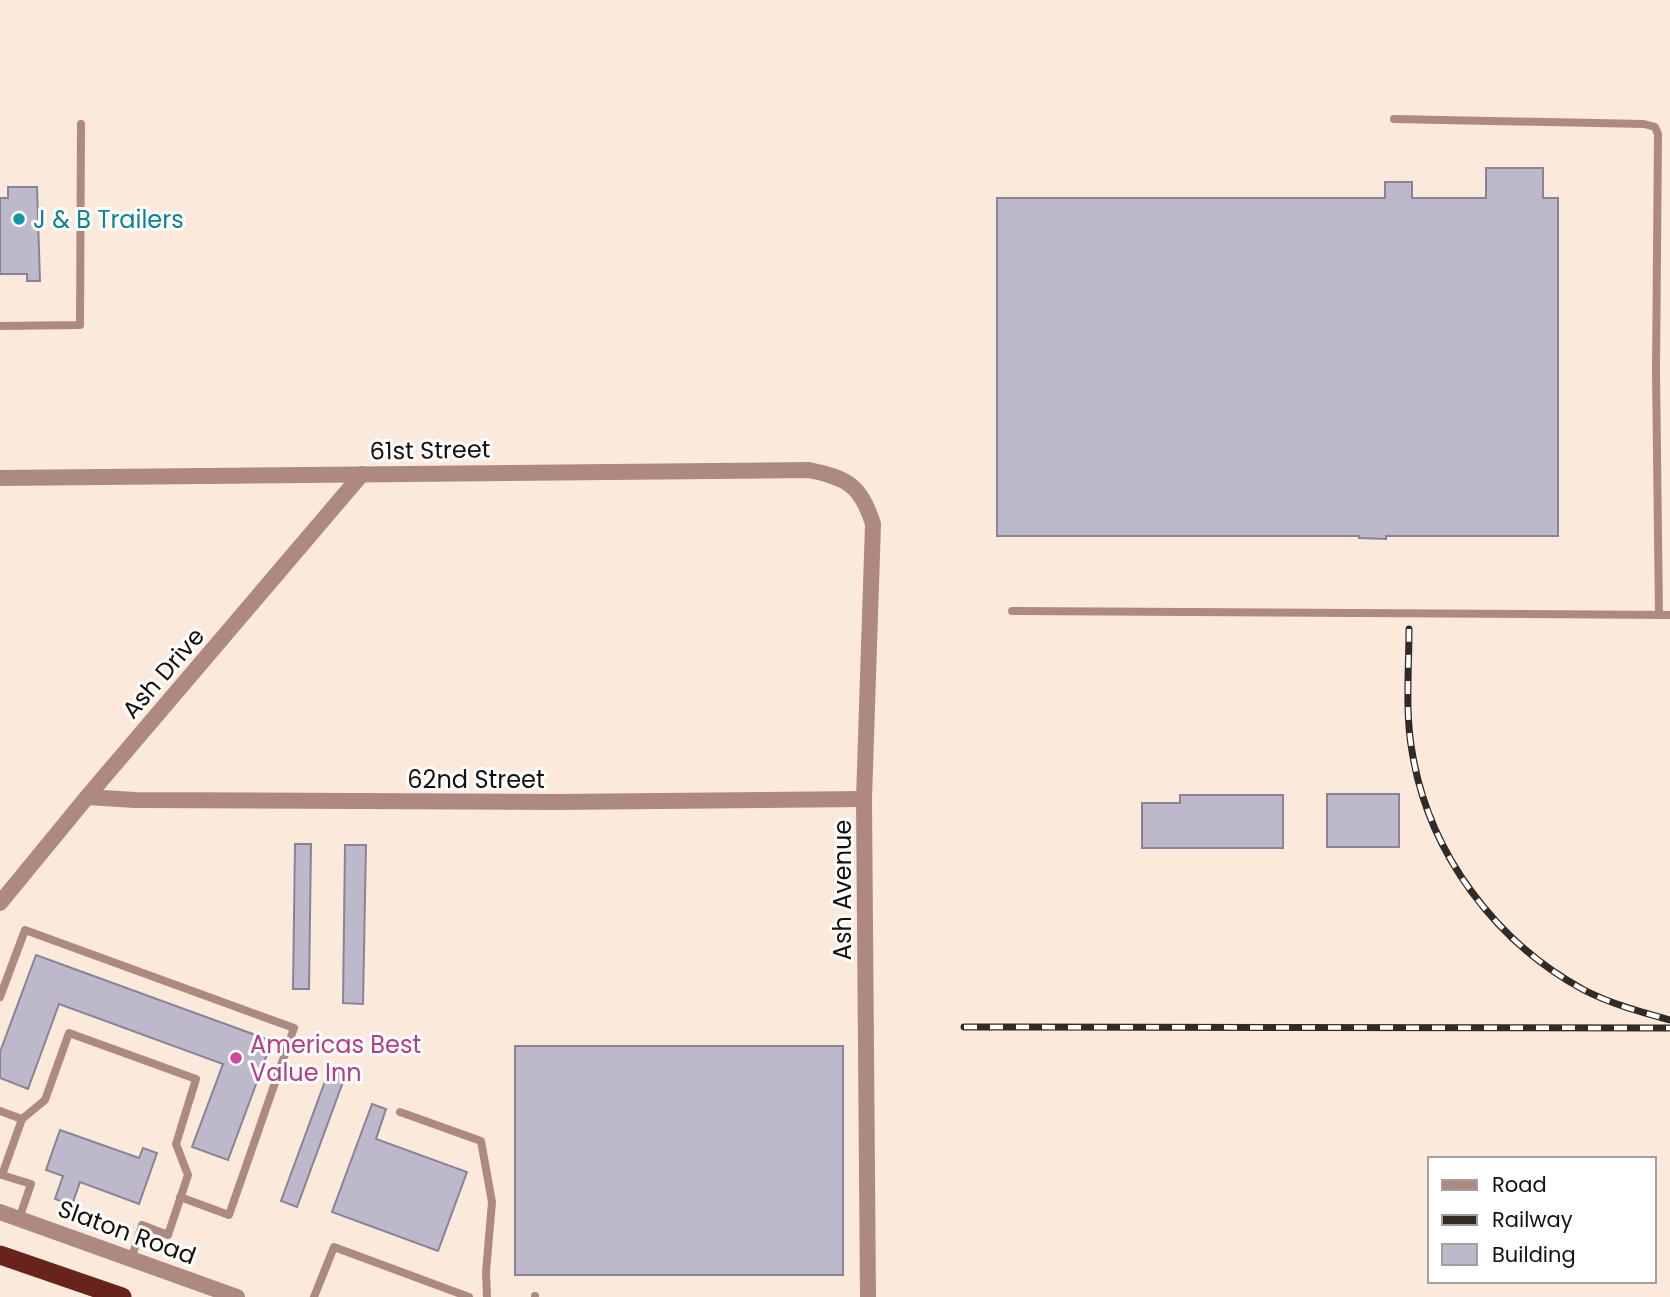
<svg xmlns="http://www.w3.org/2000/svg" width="1670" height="1297" font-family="Poppins,sans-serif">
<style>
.building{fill:#bdb8ca;stroke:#898495;stroke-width:2}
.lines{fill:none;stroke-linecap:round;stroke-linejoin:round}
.service{stroke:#ae8982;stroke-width:8}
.minor{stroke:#ae8982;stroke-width:16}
.trunk{stroke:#68241c;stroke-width:19}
.rail-casing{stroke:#312a25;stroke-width:7}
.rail{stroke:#fff;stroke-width:4.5;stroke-dasharray:13;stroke-linecap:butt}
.culture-dot{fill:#0f9aa8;stroke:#fff;stroke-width:2.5}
.hotel-dot{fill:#d1479c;stroke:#fff;stroke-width:2.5}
.labels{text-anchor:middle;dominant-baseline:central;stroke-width:6;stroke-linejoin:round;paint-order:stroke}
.culture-label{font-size:24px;fill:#0d838f;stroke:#fff;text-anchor:start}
.street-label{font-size:24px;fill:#16100c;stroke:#fff}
.hotel-label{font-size:24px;fill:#b23c85;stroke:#fff;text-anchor:start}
</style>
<rect width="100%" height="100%" fill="#fbeadc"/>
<g class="building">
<polygon points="1486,168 1543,168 1543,198 1558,198 1558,536 1386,536 1386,539 1359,538 1359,536 997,536 997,198 1385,198 1385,182 1412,182 1412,198 1486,198"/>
<polygon points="8,187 37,187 40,281 27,281 27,274 0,274 0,198 8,198"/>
<rect x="1327" y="794" width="72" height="53"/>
<polygon points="1180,795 1283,795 1283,848 1142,848 1142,803 1180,803"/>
<polygon points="295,844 311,844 309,989 293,989"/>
<polygon points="345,845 366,845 363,1004 343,1003"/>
<polygon points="36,955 272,1041 228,1160 192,1147 223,1064 59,1004 28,1089 0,1078 0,1052"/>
<rect x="515" y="1046" width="328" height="229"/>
<polygon points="331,1065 347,1071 297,1207 281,1201"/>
<polygon points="372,1104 386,1109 376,1139 467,1172 438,1251 332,1212"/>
<polygon points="60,1130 139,1158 143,1148 157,1153 139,1204 80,1182 72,1205 55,1199 63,1176 46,1170"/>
</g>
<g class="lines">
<g class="service">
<polyline points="1394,119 1644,124 1655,127 1658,134 1656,372 1659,615"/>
<polyline points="0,326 80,325 81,124"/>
<polyline points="1012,611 1670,615"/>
<polyline points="0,997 25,930 294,1028 229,1215 180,1197"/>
<polyline points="0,1111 22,1119"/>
<polyline points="400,1112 481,1141 492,1202 486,1272 487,1297"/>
<polyline points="19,1219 31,1184 2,1175 22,1119 45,1100 69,1033 196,1079 176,1144 188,1175 168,1235 142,1225 131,1260"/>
<polyline points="314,1297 334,1247 469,1297"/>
<polyline points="535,1297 535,1296"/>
</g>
<g class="minor">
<path d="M0,478L809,470C847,478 861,485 873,524L864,799L868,1297"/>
<polyline points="87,797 135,800 555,802 864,799"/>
<polyline points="0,903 87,797 362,474"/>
<polyline points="0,1212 237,1297"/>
</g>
<polyline class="trunk" points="0,1255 122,1297"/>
<defs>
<g id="rail">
<path d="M1409,629C1409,669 1405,712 1412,751C1428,852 1495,942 1584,990C1611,1004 1641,1012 1670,1020"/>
<polyline points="964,1027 1670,1028"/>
</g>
</defs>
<use href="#rail" class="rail-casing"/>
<use href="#rail" class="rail"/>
</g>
<circle class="culture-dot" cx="19" cy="219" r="7"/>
<circle class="hotel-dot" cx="236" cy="1058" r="7"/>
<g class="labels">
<g class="culture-label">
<text x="33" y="219">J &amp; B Trailers</text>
</g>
<g class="street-label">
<text transform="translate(430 450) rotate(-1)">61st Street</text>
<text transform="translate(163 673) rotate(-49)">Ash Drive</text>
<text x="476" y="779">62nd Street</text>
<text transform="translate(842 890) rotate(-90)">Ash Avenue</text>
<text transform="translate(127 1232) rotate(20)">Slaton Road</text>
</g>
<g class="hotel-label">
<text x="250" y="1044">Americas Best<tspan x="250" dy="28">Value Inn</tspan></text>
</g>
</g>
<rect x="1428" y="1157" width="228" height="126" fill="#ffffff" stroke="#a29f9e" stroke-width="2"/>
<rect x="1442" y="1180" width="35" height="10" fill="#ae8982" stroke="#a29f9e" stroke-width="2"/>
<text x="1492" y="1192" font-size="21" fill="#16100c">Road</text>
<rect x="1442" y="1215" width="35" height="10" fill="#312a25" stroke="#a29f9e" stroke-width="2"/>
<text x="1492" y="1227" font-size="21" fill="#16100c">Railway</text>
<rect x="1442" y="1244" width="35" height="21" fill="#bdb8ca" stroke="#a29f9e" stroke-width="2"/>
<text x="1492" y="1262" font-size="21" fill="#16100c">Building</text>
</svg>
